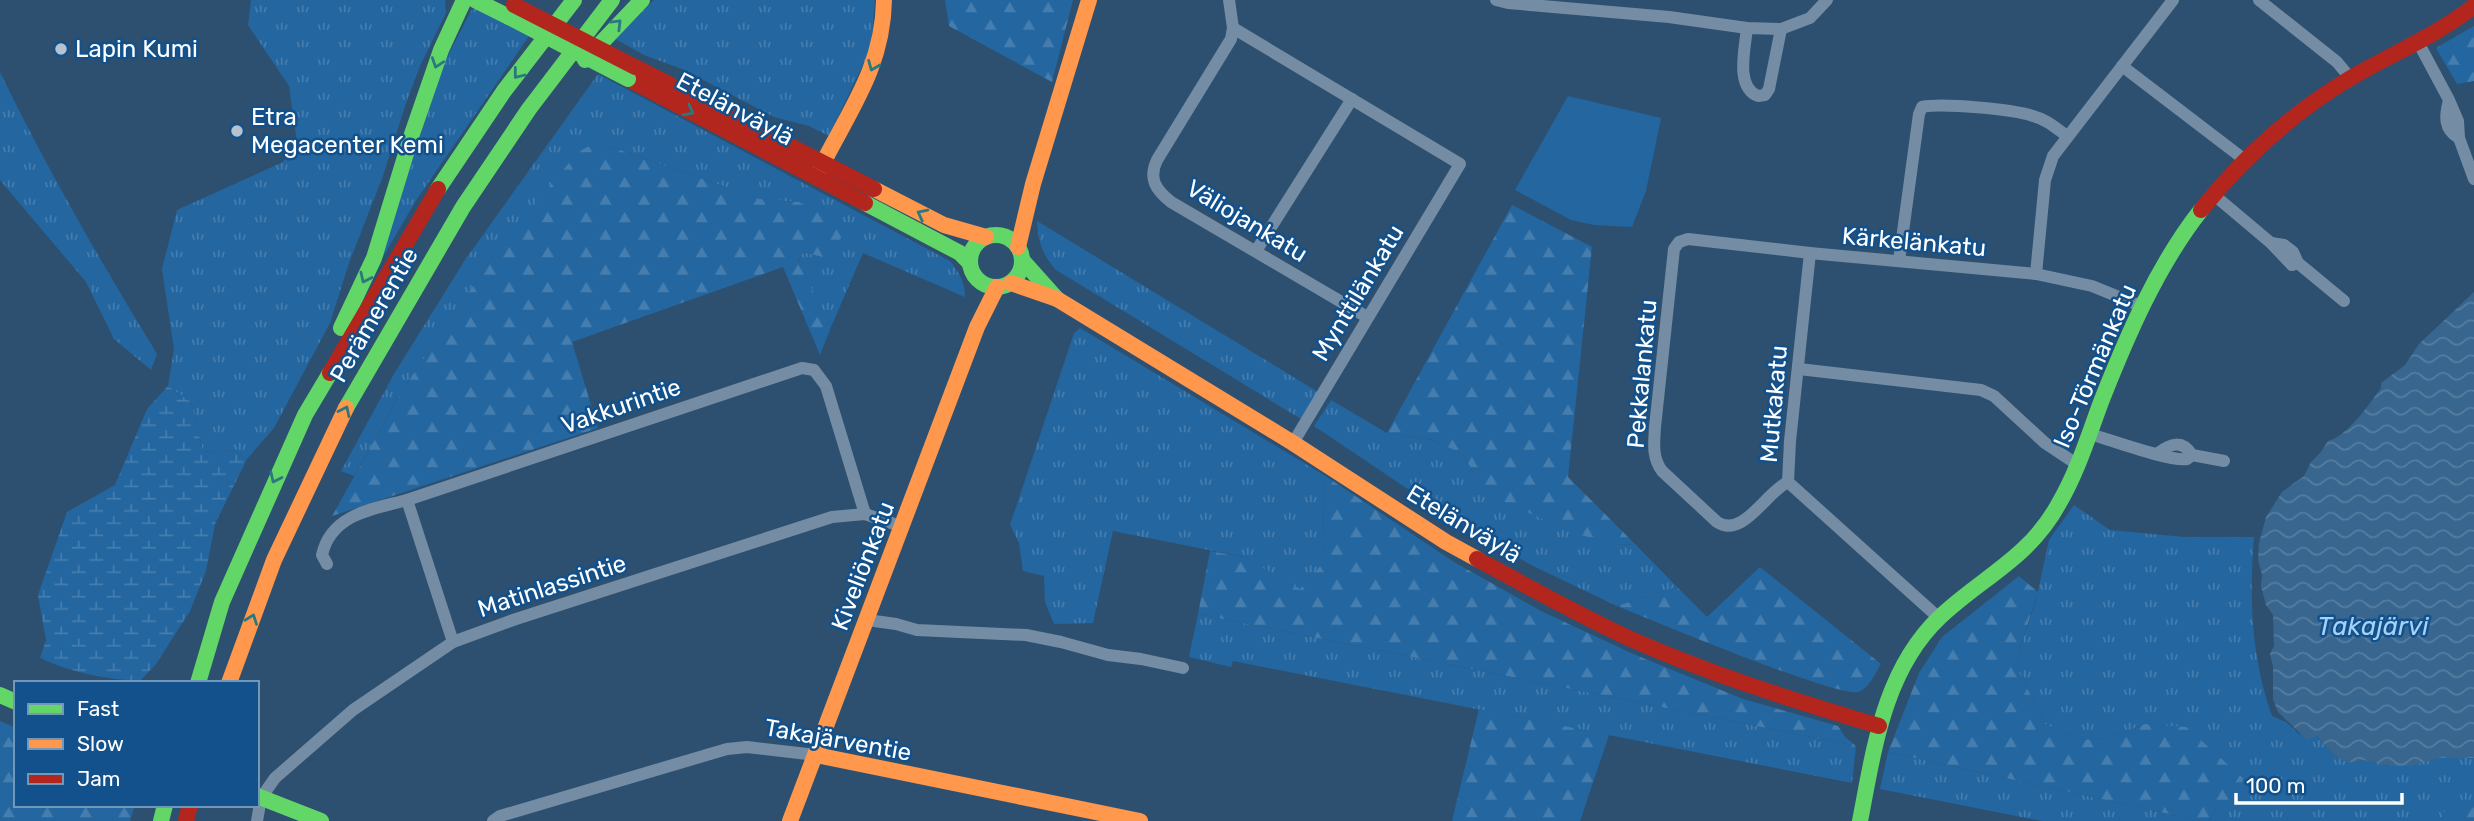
<svg xmlns="http://www.w3.org/2000/svg" width="2474" height="821" font-family="Rubik,sans-serif">
<style>
.grass{fill:url(#grass-tufts)}
.forest{fill:url(#forest-firs)}
.wetland{fill:url(#wetland-marsh)}
.park{fill:#2366a0}
.water{fill:url(#water-waves)}
.lines{fill:none;stroke-linecap:round;stroke-linejoin:round}
.street{stroke:#748da4;stroke-width:12}
.fast{stroke:#63d668;stroke-width:16}
.slow{stroke:#ff974d;stroke-width:16}
.jam{stroke:#b3261e;stroke-width:16}
.fast-bridge{stroke:#63d668;stroke-width:16}
.jam-bridge{stroke:#b3261e;stroke-width:16}
.oneway{stroke:#2a7980}
.poi-dot{fill:#b6c2cd;stroke:#12518b;stroke-width:2.5}
.labels{text-anchor:middle;dominant-baseline:central;stroke-width:5;stroke-linejoin:round;paint-order:stroke}
.poi-label{font-size:24px;fill:#fff;stroke:#12518b;text-anchor:start}
.street-label{font-size:24px;fill:#fff;stroke:#12518b}
.water-label{font-size:26px;font-style:italic;fill:#a4d2f8;stroke:#12518b}
</style>
<defs>
<pattern id="grass-tufts" width="24" height="20" patternUnits="userSpaceOnUse" patternTransform="scale(1.75)"><rect width="24" height="20" fill="#2366a0"/><path d="M3 7l-1-3M5 7V3M7 7l1-3M15 17l-1-3M17 17v-4M19 17l1-3" fill="none" stroke="#447dae"/></pattern>
<pattern id="forest-firs" width="22" height="20" patternUnits="userSpaceOnUse" patternTransform="scale(1.75)"><rect width="22" height="20" fill="#2366a0"/><path d="M5 1l3.5 6h-7zM16 11l3.5 6h-7z" fill="#447dae"/></pattern>
<pattern id="wetland-marsh" width="20" height="14" patternUnits="userSpaceOnUse" patternTransform="scale(1.75)"><rect width="20" height="14" fill="#2366a0"/><path d="M1 5h8M5 5V1M11 12h8M15 12V8" fill="none" stroke="#447dae"/></pattern>
<pattern id="water-waves" width="16" height="10" patternUnits="userSpaceOnUse" patternTransform="scale(1.75)"><rect width="16" height="10" fill="#38668f"/><path d="M0 5q4-4 8 0t8 0" fill="none" stroke="#567da0"/></pattern>
</defs>
<rect width="100%" height="100%" fill="#2d5070"/>
<g class="grass">
<polygon points="251,0 445,0 446,13 420,66 406,103 383,176 349,263 330,323 274,428 247,459 234,450 203,452 191,402 168,386 174,349 162,269 177,210 283,162 297,142 289,86 248,25"/>
<polygon points="654,0 875,0 871,48 829,136 809,126 774,117 682,69 644,55 614,38"/>
<polygon points="472,9 478,9 529,36 417,199 377,267 444,63"/>
<path d="M0,72C47,169 101,262 157,354L151,370L114,339L86,282L0,180Z"/>
<path d="M598,74L950,261C959,273 965,281 965,297L863,253L831,327L798,262L803,252L822,257L799,202L760,199L597,142L496,252L400,394L354,476L341,471L394,374L465,260Z"/>
<path d="M1037,221L1318,392L1301,419L1056,270C1042,255 1038,241 1037,221Z"/>
<polygon points="1080,328 1324,475 1323,563 1300,590 1244,557 1113,531 1093,623 1054,624 1045,602 1044,576 1023,571 1019,543 1010,525 1074,333"/>
<polygon points="1331,400 1387,433 1432,440 1463,454 1479,483 1614,544 1636,545 1677,587 1617,606 1531,565 1448,516 1314,426"/>
<path d="M2074,505L2110,530L2184,537H2254C2249,598 2251,657 2272,716L2286,722L2299,734L2317,736C2328,750 2343,769 2363,760L2390,766L2407,765L2439,758H2474V804H2448L2441,821H2209L2218,804L2243,778L2186,728L2145,724L2109,738L2079,740L2045,724L2015,664L2036,600L2049,540Z"/>
<polygon points="1198,614 1856,746 1852,783 1233,661 1231,667 1189,657"/>
<polygon points="1888,752 2201,821 2042,821 1880,789"/>
</g>
<g class="forest">
<polygon points="945,0 1073,0 1052,82 949,26"/>
<polygon points="2474,26 2474,81 2457,84 2436,48"/>
<polygon points="597,142 760,199 799,202 833,220 843,233 835,252 822,257 803,252 798,261 831,327 820,355 783,267 572,342 598,428 332,516 400,394 496,252 578,152"/>
<polygon points="1512,205 1592,247 1568,477 1636,545 1614,544 1574,533 1495,498 1479,483 1463,454 1432,440 1387,433"/>
<polygon points="1324,475 1454,562 1543,612 1631,653 1743,699 1838,726 1845,737 1856,746 1198,614 1210,551 1244,557 1300,589 1323,563"/>
<path d="M1760,567L1881,664C1875,673 1869,689 1858,692C1838,698 1649,619 1617,606L1677,587L1707,617Z"/>
<polygon points="2019,576 2038,592 2015,664 2045,724 2079,740 2109,738 2145,724 2186,727 2243,778 2240,796 2218,804 2209,821 2201,821 1888,752 1919,673 1942,637"/>
<polygon points="1479,709 1609,735 1580,821 1452,821"/>
<polygon points="0,721 16,728 16,805 135,805 130,821 0,821"/>
<polygon points="2448,804 2474,804 2474,821 2441,821"/>
</g>
<path class="wetland" d="M168,386L191,402L203,452L234,450L247,459L215,524L206,571L190,611L156,664L140,681C104,679 73,673 40,658L46,640L38,595L67,512L115,485L147,409Z"/>
<polygon class="park" points="1568,96 1661,118 1646,191 1632,227 1594,225 1571,220 1515,190"/>
<path class="water" d="M2474,292V758H2439L2411,766H2390L2363,760C2343,769 2329,751 2317,736L2307,740L2278,712L2273,699V666L2270,654L2274,646L2273,615L2266,605L2261,586L2262,575L2258,560L2259,543L2266,517L2282,492L2304,476L2311,462L2321,452L2328,441C2348,436 2369,404 2381,388V383L2405,365L2419,344Z"/>
<g class="lines">
<g class="street">
<path d="M1229,0L1233,28L1231,39L1157,160C1148,179 1156,190 1171,202L1367,317"/>
<polyline points="1496,0 1508,3 1669,17 1747,28 1781,29 1810,18 1827,0"/>
<polyline points="2259,0 2337,62 2351,79"/>
<polyline points="1233,28 1460,164 1293,443"/>
<path d="M1747,28C1745,49 1735,87 1758,96L1765,95L1769,89L1781,29"/>
<path d="M2418,42L2449,100C2445,115 2443,129 2459,138L2458,121L2449,100"/>
<polyline points="2122,66 2245,160"/>
<polyline points="2459,138 2474,179"/>
<polyline points="2214,195 2271,243 2292,265 2298,263"/>
<polyline points="2271,243 2284,245 2293,252 2298,263 2344,301"/>
<polyline points="1256,251 1352,99"/>
<polyline points="1810,253 1790,441 1788,482 1939,618"/>
<path d="M1899,261L1919,114L1922,107C1942,103 2013,109 2033,116C2046,119 2056,128 2067,136"/>
<polyline points="2036,274 2045,180 2053,156 2173,0"/>
<polyline points="1799,369 1981,390 1994,396 2045,443 2078,465"/>
<path d="M2090,434C2111,440 2170,462 2187,459L2192,455"/>
<path d="M2158,453C2170,444 2182,439 2192,455L2224,461"/>
<path d="M1788,482C1766,492 1743,539 1717,522L1662,471C1652,457 1654,444 1655,427L1674,249L1679,242L1688,239L1810,253L2036,274L2092,286L2141,306"/>
<polyline points="407,500 453,642"/>
<path d="M327,564L322,555C331,514 373,509 407,500L802,368L814,370L826,386L865,514"/>
<polyline points="867,620 896,624 917,630 1026,635 1061,642 1108,655 1141,659 1183,668"/>
<polyline points="257,821 261,798 275,778 353,710 453,642 513,620 832,517 865,514 903,527"/>
<polyline points="493,821 500,816 727,749 747,747 816,755"/>
</g>
<g class="fast">
<polyline points="475,0 509,17"/>
<polyline points="585,60 642,0"/>
<polyline points="438,189 504,91 574,0"/>
<polyline points="865,203 960,253 970,263"/>
<circle cx="996" cy="261" r="26"/>
<polyline points="1023,261 1057,299"/>
<polyline points="341,328 374,258 412,134 441,50 464,0"/>
<polyline points="346,408 463,207 529,109 612,0"/>
<polyline points="198,683 222,602 305,415 330,373"/>
<polyline points="0,695 16,702"/>
<polyline points="257,796 321,821"/>
<polyline points="161,821 165,805"/>
<path d="M1860,821C1874,749 1884,670 1940,617C1981,578 2029,558 2058,505C2077,473 2088,437 2101,402C2127,336 2157,266 2201,210"/>
</g>
<g class="slow">
<path d="M816,177C845,116 883,71 884,0"/>
<polyline points="874,189 944,225 986,237"/>
<polyline points="1018,247 1033,184 1089,0"/>
<polyline points="1011,283 1057,299 1293,443 1446,542 1477,559"/>
<polyline points="229,683 274,560 346,408"/>
<polyline points="816,755 1140,821"/>
<polyline points="790,821 977,327 997,287"/>
</g>
<g class="jam">
<polyline points="635,67 874,189"/>
<polyline points="628,79 865,203"/>
<path d="M2201,210C2243,158 2292,113 2349,79C2391,54 2436,36 2474,6"/>
<polyline points="330,373 438,189"/>
<path d="M1477,559C1529,587 1580,616 1633,640C1712,675 1796,701 1879,726"/>
<polyline points="186,821 190,805"/>
</g>
<polyline class="fast-bridge" points="509,17 628,79"/>
<polyline class="jam-bridge" points="514,5 635,67"/>
</g>
<defs><path id="oneway-chevron" d="M-2-3.5L2.5 0L-2 3.5" fill="none" stroke-width="1.6" stroke-linecap="round" stroke-linejoin="round" transform="scale(1.75)"/></defs>
<g class="oneway">
<use href="#oneway-chevron" transform="translate(617 24) rotate(-45)"/>
<use href="#oneway-chevron" transform="translate(437 63) rotate(109)"/>
<use href="#oneway-chevron" transform="translate(873 66) rotate(112)"/>
<use href="#oneway-chevron" transform="translate(518 74) rotate(128)"/>
<use href="#oneway-chevron" transform="translate(689 111) rotate(28)"/>
<use href="#oneway-chevron" transform="translate(922 214) rotate(-153)"/>
<use href="#oneway-chevron" transform="translate(365 278) rotate(115)"/>
<use href="#oneway-chevron" transform="translate(345 411) rotate(-64)"/>
<use href="#oneway-chevron" transform="translate(275 478) rotate(115)"/>
<use href="#oneway-chevron" transform="translate(252 619) rotate(-70)"/>
</g>
<g class="poi-dot">
<circle cx="61" cy="49" r="7"/>
<circle cx="237" cy="131" r="7"/>
</g>
<g class="labels">
<g class="poi-label">
<text x="75" y="49">Lapin Kumi</text>
<text x="251" y="117">Etra<tspan x="251" dy="28">Megacenter Kemi</tspan></text>
</g>
<g class="street-label">
<text transform="translate(735 109) rotate(28)">Etelänväylä</text>
<text transform="translate(1247 221) rotate(31)">Väliojankatu</text>
<text transform="translate(1914 242) rotate(5)">Kärkelänkatu</text>
<text transform="translate(1358 293) rotate(-59)">Mynttilänkatu</text>
<text transform="translate(374 315) rotate(-60)">Perämerentie</text>
<text transform="translate(2095 366) rotate(-67)">Iso-Törmänkatu</text>
<text transform="translate(1642 374) rotate(-85)">Pekkalankatu</text>
<text transform="translate(1774 404) rotate(-85)">Mutkakatu</text>
<text transform="translate(621 406) rotate(-19)">Vakkurintie</text>
<text transform="translate(1464 524) rotate(31)">Etelänväylä</text>
<text transform="translate(863 566) rotate(-69)">Kiveliönkatu</text>
<text transform="translate(552 586) rotate(-18)">Matinlassintie</text>
<text transform="translate(838 740) rotate(10)">Takajärventie</text>
</g>
<g class="water-label">
<text x="2373" y="626">Takajärvi</text>
</g>
</g>
<rect x="14" y="681" width="245" height="126" fill="#12518b" stroke="#7197b9" stroke-width="2"/>
<rect x="28" y="704" width="35" height="10" fill="#63d668" stroke="#7197b9" stroke-width="2"/>
<text x="77" y="716" font-size="21" fill="#ffffff">Fast</text>
<rect x="28" y="739" width="35" height="10" fill="#ff974d" stroke="#7197b9" stroke-width="2"/>
<text x="77" y="751" font-size="21" fill="#ffffff">Slow</text>
<rect x="28" y="774" width="35" height="10" fill="#b3261e" stroke="#7197b9" stroke-width="2"/>
<text x="77" y="786" font-size="21" fill="#ffffff">Jam</text>
<path d="M2236 793v10h166v-10" fill="none" stroke="#ffffff" stroke-width="3.5"/>
<text x="2246" y="793" font-size="21" fill="#ffffff" stroke="#12518b" stroke-width="5" paint-order="stroke">100 m</text>
</svg>
